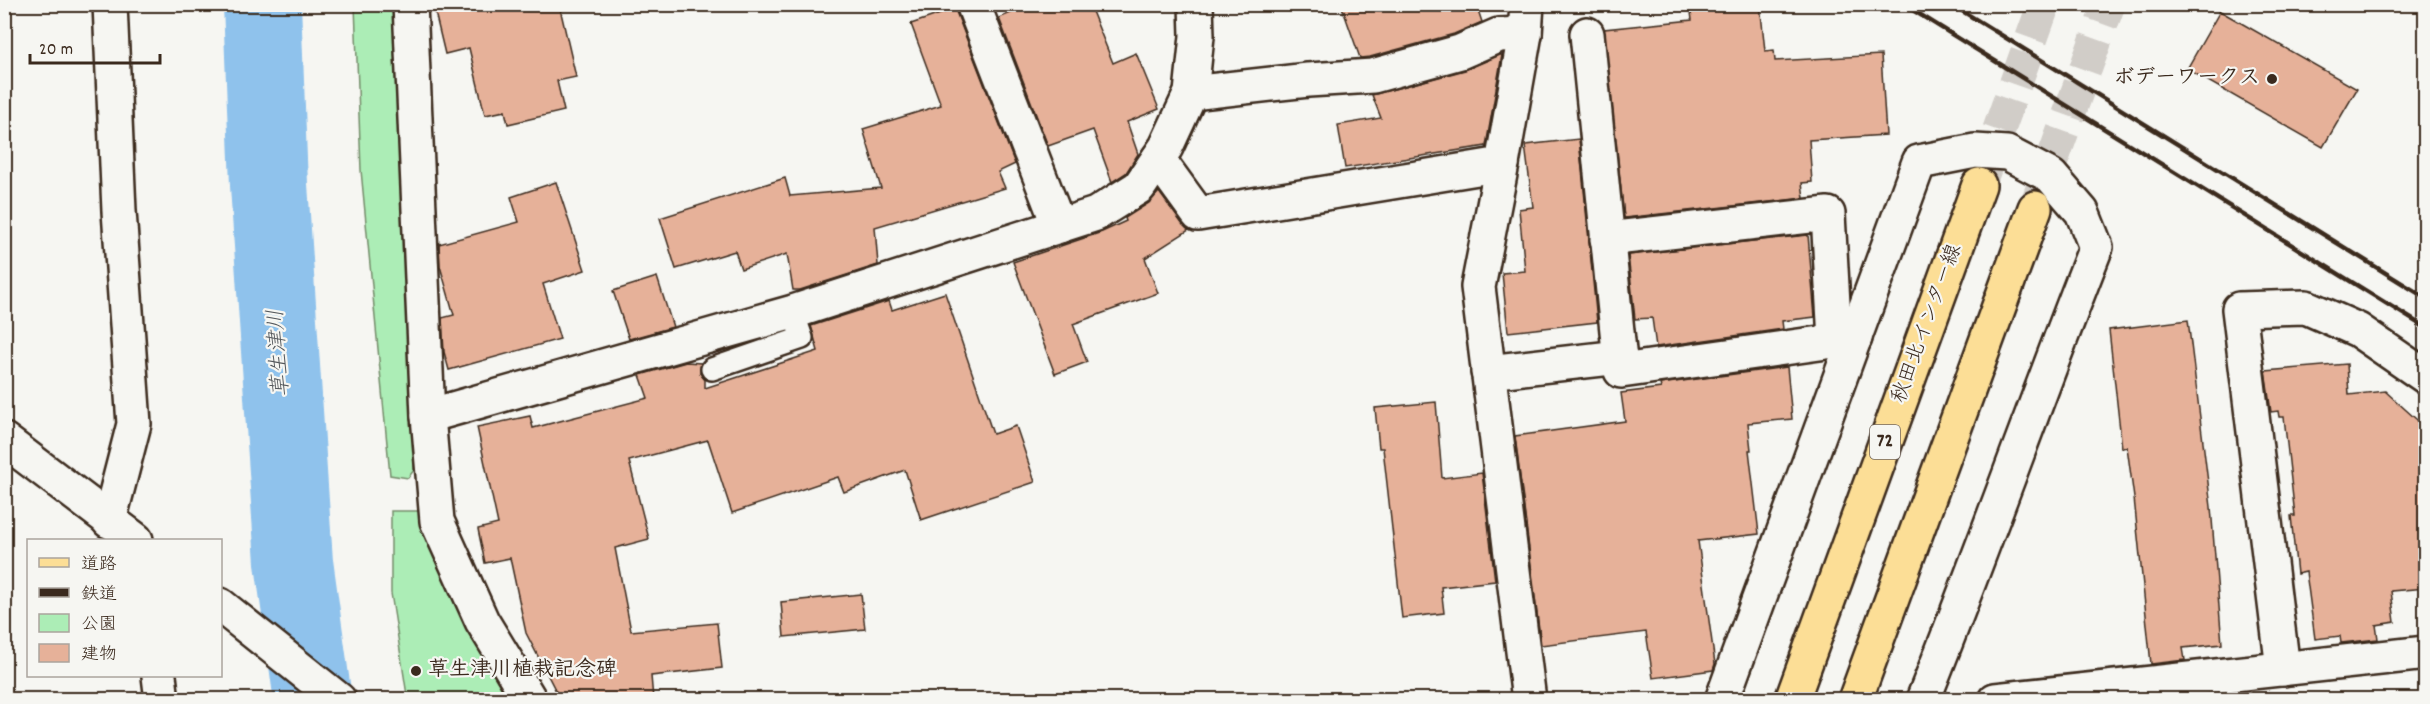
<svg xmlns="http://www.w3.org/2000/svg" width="2430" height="704" font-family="Dekko,'Klee One',sans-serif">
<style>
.green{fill:#acedb6;stroke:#748c6a;stroke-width:1.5}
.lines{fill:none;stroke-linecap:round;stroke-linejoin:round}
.river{stroke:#8fc2ec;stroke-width:78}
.building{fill:#e6b199;stroke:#3b2a1e;stroke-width:1.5}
.primary-tunnel{stroke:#d1cdc8;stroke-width:33;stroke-dasharray:33 16;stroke-linecap:butt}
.service-casing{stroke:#3b2a1e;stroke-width:26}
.minor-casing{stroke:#3b2a1e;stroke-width:38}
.tertiary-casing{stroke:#3b2a1e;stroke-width:38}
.primary-casing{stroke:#3b2a1e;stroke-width:38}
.service{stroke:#f6f6f2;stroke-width:21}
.minor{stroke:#f6f6f2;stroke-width:33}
.tertiary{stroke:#f6f6f2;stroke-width:33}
.primary{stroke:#fcde96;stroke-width:33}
.rail{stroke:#3b2a1e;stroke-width:4.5}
.poi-dot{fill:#3b2a1e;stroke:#f6f6f2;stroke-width:2}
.labels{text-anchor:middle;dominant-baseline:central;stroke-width:4.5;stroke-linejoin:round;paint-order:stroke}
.shield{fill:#f6f6f2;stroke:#73675e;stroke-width:1.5}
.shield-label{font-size:20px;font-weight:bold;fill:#3b2a1e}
.poi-label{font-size:21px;font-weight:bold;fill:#3b2a1e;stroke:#f6f6f2;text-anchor:end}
.street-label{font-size:21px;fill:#3b2a1e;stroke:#f6f6f2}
.water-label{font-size:22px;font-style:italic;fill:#54585c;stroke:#f6f6f2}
</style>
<rect width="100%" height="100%" fill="#f6f6f2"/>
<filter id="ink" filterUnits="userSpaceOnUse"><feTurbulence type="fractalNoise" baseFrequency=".0167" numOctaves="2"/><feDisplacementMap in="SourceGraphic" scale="12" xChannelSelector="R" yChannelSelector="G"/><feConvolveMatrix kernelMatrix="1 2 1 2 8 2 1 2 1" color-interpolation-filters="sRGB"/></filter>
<g filter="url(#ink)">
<g class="green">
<polygon points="355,5 394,5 414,449 414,470 408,478 390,475 361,170"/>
<polygon points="391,511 424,511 437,563 463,620 507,699 413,700 407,695 391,593"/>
</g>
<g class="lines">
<polyline class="river" points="262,4 269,185 294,562 313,700"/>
</g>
<g class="building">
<polygon points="433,4 559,4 576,77 557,81 564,111 508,124 505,111 485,115 469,48 445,54"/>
<polygon points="1032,4 1089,4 1113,63 1136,53 1159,109 1127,122 1138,154 1126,173 1112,182 1093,130 1048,146 999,18"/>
<polygon points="1341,4 1476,4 1482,22 1454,34 1370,57 1360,58"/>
<polygon points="1690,4 1760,4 1765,51 1774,50 1775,61 1881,55 1886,135 1809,140 1812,182 1802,183 1804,198 1624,218 1604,29 1692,20"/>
<polygon points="955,9 1015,164 998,172 1005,188 875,227 878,265 800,290 793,290 787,254 741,269 735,251 676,269 660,218 785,178 790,196 881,188 863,129 941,105 911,24"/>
<polygon points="2220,11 2357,89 2323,147 2187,69"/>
<polygon points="1500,55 1502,55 1486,146 1345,168 1338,125 1381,118 1372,95 1465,70"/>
<polygon points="1579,139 1597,322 1508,332 1502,273 1525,271 1519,209 1533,207 1525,145"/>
<polygon points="556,182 585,270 543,284 560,339 449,370 444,352 442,318 454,315 440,266 439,244 519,222 511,197"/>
<polygon points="1159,192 1183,225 1189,230 1145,258 1158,293 1073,324 1087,362 1055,374 1013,262 1102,232 1126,221 1125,218 1149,203"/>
<polygon points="1808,235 1815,317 1782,321 1783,329 1656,347 1652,318 1635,319 1628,255"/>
<polygon points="657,277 673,327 629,339 613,291"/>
<polygon points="945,293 993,434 1016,426 1035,482 921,520 905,470 844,492 838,477 732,513 708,440 629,461 649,539 615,548 631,631 717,623 722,668 651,676 653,699 560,699 526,633 510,558 485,563 478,529 498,524 477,427 530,416 533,428 648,398 640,375 686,362 701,363 700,373 705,380 705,388 818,351 811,326 889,301 892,310"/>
<polygon points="2188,320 2211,507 2222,644 2183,648 2185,660 2151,664 2134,498 2127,447 2122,448 2109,330"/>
<polygon points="2347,364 2349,395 2385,391 2426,428 2426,588 2391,591 2395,622 2376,625 2378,639 2341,643 2340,636 2315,639 2306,572 2297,574 2291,516 2295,516 2284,417 2279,417 2278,411 2271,412 2265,371"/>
<polygon points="1787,367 1792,419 1748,423 1751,450 1749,450 1759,534 1698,541 1715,664 1713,670 1653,678 1646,632 1541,645 1515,436 1625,421 1621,393 1661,388 1660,384"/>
<polygon points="1436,402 1442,478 1482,473 1495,581 1441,587 1444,613 1402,618 1383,448 1379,448 1375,408"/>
<polygon points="861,594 865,629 784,637 781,602"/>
</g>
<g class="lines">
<g class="primary-tunnel">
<polyline points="1982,177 2044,4"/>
<polyline points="2035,208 2109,4"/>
</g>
<defs>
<polyline id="service" points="712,369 802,338 793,312"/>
<g id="minor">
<polyline points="410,4 428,416 437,521 482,621 530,700"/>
<polyline points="973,4 1059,226"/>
<polyline points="1587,34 1621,371 1855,338"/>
<polyline points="1191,93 1308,80 1373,76 1460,52 1499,35 1525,34"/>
<polyline points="1158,159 1198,214 1502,164 1525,34 1527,4"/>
<polyline points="1502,164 1478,287 1529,700"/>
<polyline points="1607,239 1828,214 1835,340"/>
<polyline points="1488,372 1620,357"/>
<polyline points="428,416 793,312 1096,214 1139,187 1166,147 1191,93 1197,36 1196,4"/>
<polyline points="109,521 134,424 119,211 110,4"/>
<polyline points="2283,669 2239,309 2306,307 2358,330 2426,377"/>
<polyline points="159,676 162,700"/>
<path d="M1722,700L1919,162L1975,151L2007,153L2051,176L2082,212L2096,247C2037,397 1983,550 1923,700"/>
<polyline points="1995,700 2426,653"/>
</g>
<g id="tertiary">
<polyline points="4,440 136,540"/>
<polyline points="220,605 339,700"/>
</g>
<g id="primary">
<polyline points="1792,700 1979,185"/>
<polyline points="1855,700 2035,208"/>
</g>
</defs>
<use href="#service" class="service-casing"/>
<use href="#minor" class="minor-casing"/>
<use href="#tertiary" class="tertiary-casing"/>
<use href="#primary" class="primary-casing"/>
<use href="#service" class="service"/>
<use href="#minor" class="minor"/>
<use href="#tertiary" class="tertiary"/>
<use href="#primary" class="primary"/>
<g class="rail">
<polyline points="1903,4 2426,328"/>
<polyline points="1951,4 2426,298"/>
</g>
</g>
</g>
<g class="poi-dot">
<circle cx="2272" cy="79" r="6"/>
<circle cx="416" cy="671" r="6"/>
</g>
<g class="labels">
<rect class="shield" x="1870" y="425" width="30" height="34" rx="4.5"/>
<g class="shield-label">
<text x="1885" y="442">72</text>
</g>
<g class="poi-label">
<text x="2260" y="79">ボデーワークス</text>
<text x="428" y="671" text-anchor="start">草生津川植栽記念碑</text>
</g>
<g class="street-label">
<text transform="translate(1928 324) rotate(-70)">秋田北インター線</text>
</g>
<g class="water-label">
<text transform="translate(280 353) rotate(-94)">草生津川</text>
</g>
</g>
<rect width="2430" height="704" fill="none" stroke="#f6f6f2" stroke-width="24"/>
<rect x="12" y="12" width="2406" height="680" fill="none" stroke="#3b2a1e" stroke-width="2" filter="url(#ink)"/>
<rect x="27" y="539" width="195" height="138" fill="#f6f6f2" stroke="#aba49d" stroke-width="1.5"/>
<rect x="39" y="558" width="30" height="9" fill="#fcde96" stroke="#aba49d" stroke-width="1.5"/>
<text x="81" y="569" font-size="18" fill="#3b2a1e">道路</text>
<rect x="39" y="588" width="30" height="9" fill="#3b2a1e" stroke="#aba49d" stroke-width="1.5"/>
<text x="81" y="599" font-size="18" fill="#3b2a1e">鉄道</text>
<rect x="39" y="614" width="30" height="18" fill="#acedb6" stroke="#aba49d" stroke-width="1.5"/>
<text x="81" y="629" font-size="18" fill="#3b2a1e">公園</text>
<rect x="39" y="644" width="30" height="18" fill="#e6b199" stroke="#aba49d" stroke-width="1.5"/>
<text x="81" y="659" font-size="18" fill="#3b2a1e">建物</text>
<path d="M30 54v9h130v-9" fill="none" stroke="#3b2a1e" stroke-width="3"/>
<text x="39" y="54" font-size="18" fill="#3b2a1e" stroke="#f6f6f2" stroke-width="4.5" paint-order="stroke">20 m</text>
</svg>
